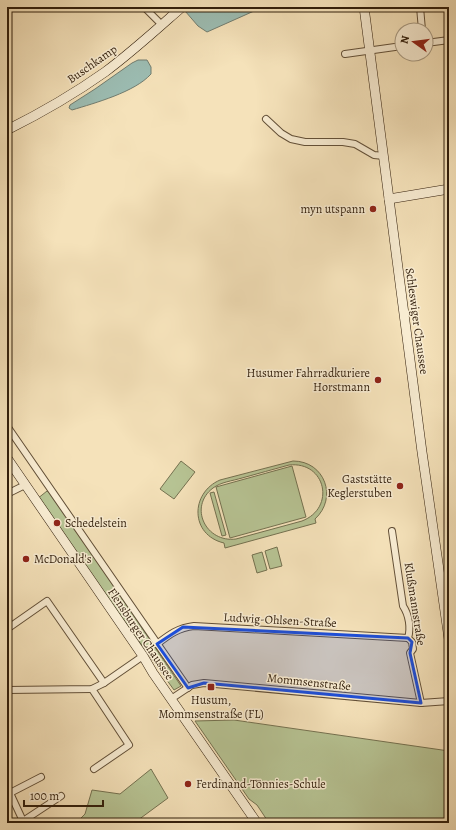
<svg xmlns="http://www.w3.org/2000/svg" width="456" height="830" font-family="Alegreya,serif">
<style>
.green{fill:#b7c494;stroke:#747150;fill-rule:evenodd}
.water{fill:#9cbdb3;stroke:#717d70}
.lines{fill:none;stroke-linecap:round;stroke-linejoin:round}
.street-casing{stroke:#624f37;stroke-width:8}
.secondary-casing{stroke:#311e0b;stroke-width:10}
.street{stroke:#f8ecd2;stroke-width:6}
.secondary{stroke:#f8ecd2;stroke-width:9}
.marked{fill:#1d4ed8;fill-opacity:0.2;stroke:#1d4ed8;stroke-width:3;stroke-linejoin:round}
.poi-dot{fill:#8f2418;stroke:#f8ecd2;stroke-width:1.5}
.labels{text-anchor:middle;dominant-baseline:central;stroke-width:3;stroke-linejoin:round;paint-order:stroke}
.street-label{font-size:12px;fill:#311e0b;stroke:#f8ecd2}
.poi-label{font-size:12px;fill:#311e0b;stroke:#f8ecd2;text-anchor:end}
</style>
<rect width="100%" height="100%" fill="#f5e2ba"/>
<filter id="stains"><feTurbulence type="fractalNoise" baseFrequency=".005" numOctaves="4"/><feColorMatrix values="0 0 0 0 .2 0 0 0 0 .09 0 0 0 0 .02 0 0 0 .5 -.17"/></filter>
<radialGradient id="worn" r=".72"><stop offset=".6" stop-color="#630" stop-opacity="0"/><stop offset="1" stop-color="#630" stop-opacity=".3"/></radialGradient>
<g class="green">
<polygon points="181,461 195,472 174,499 160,489"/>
<path d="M293,461C325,461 338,498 315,519L316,523L225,548L224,543C190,535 190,493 220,480ZM289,465C326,461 336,508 302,521L236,539C206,543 188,507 213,488C221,482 232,481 242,478C258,474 273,469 289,465Z"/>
<polygon points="292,466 306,517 230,538 216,487"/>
<polygon points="47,491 52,494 181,686 174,690 37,499"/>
<polygon points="214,492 226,535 222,536 210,493"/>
<polygon points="277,547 282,566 270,569 265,551"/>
<polygon points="262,552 267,570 257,573 252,555"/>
<polygon points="234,720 449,751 449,823 269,823 257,805 249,799 195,721"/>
<polygon points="151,769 168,798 134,823 76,823 85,814 92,790 120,794"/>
</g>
<g class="water">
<polygon points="190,7 263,7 207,32 198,26 185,11"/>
<path d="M138,60H147L151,67V74C135,92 95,103 72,110L69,108L70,105L95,89L132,63Z"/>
</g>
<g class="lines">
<defs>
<g id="street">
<polyline points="144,7 162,25"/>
<polyline points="420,7 422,30"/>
<polyline points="426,43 449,40"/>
<polyline points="345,54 402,46"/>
<polyline points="266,119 281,133 291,139 305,142 343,142 355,144 374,155 384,156"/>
<polyline points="7,426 188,688"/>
<polyline points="7,494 25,485"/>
<path d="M392,531L403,606C409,615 411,628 408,638L412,642L413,649L410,653L421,703"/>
<polyline points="7,629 47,601 104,683"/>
<path d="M157,644C170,634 178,628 194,626L408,638"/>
<polyline points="92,689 129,745 94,769"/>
<polyline points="7,690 92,689 104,683 143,656"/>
<polyline points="171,699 192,685 204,683 421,703 449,701"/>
<polyline points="23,821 10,793 41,777"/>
<polyline points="20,823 61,796"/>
</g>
<g id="secondary">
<polyline points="364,7 422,452 449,639"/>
<path d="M7,130C41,113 74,94 105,72C132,52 157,29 182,7"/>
<polyline points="389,199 449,189"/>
<polyline points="7,458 143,656 153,673 257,823"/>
</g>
</defs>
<use href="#street" class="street-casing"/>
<use href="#secondary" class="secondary-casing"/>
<use href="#street" class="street"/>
<use href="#secondary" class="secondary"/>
</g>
<path class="marked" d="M183,627L408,638L412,642L410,653L421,703L204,683L188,688L157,644Z"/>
<g class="poi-dot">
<circle cx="373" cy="209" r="4"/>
<circle cx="378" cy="380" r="4"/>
<circle cx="400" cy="486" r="4"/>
<circle cx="57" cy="523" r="4"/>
<circle cx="26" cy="559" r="4"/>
<rect x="207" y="683" width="8" height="8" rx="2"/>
<circle cx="188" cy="784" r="4"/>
</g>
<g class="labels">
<g class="street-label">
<text transform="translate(92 64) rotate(-35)">Buschkamp</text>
<text transform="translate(417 321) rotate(82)">Schleswiger Chaussee</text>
<text transform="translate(415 604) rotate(81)">Klußmannstraße</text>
<text transform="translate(280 620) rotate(3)">Ludwig-Ohlsen-Straße</text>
<text transform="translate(141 634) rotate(56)">Flensburger Chaussee</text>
<text transform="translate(309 682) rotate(6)">Mommsenstraße</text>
</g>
<g class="poi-label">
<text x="365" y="209">myn utspann</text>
<text x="370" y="373">Husumer Fahrradkuriere<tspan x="370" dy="14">Horstmann</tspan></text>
<text x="392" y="479">Gaststätte<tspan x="392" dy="14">Keglerstuben</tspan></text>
<text x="65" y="523" text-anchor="start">Schedelstein</text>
<text x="34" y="559" text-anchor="start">McDonald's</text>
<text x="211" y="700" text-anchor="middle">Husum,<tspan x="211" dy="14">Mommsenstraße (FL)</tspan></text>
<text x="196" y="784" text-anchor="start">Ferdinand-Tönnies-Schule</text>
</g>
</g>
<rect width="456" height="830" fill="none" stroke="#f5e2ba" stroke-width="24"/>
<rect x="8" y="8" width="440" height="814" fill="none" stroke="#311e0b" stroke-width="2"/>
<rect x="12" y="12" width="432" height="806" fill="none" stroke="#311e0b"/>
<g transform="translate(414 42) rotate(284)"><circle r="19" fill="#f8ecd2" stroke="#a89a82"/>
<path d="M0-3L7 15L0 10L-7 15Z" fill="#8f2418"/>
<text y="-6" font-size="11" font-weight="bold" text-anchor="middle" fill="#311e0b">N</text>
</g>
<path d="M24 800v6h79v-6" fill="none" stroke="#311e0b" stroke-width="2"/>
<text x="30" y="800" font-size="12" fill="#311e0b" stroke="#f8ecd2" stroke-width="3" paint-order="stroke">100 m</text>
<rect width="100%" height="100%" filter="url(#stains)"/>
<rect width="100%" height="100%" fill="url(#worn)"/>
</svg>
